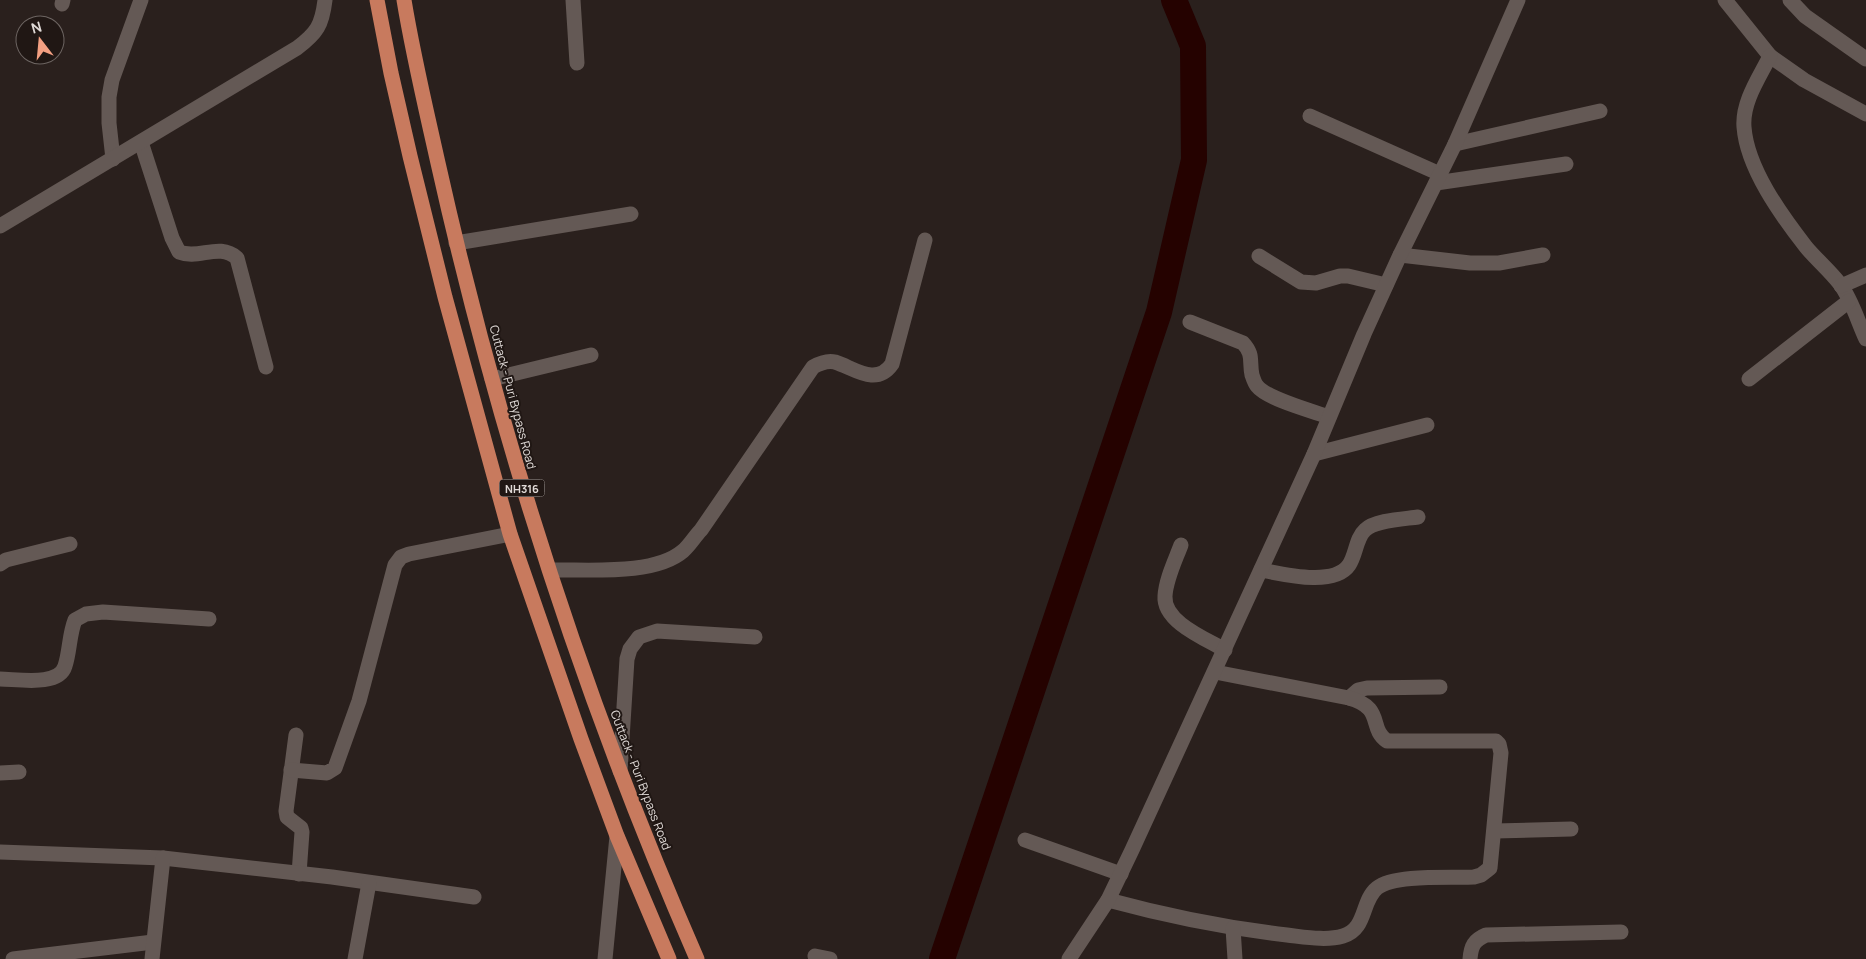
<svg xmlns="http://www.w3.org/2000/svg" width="1866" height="959" font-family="Manrope,sans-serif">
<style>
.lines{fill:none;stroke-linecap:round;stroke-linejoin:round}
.river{stroke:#250200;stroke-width:26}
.minor{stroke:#645955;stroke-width:15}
.highway{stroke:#c87a5e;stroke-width:15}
.labels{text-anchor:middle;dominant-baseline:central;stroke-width:4;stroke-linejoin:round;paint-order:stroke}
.shield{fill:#201714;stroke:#a6a09c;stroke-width:1}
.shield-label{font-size:11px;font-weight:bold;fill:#e0dad7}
.street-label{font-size:12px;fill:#e0dad7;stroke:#201714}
</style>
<rect width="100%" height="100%" fill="#2a201d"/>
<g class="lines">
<polyline class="river" points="942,959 1159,312 1194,160 1193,46 1174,0"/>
<g class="minor">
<polyline points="573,0 577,63"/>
<polyline points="1725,0 1770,56 1804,80 1866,114"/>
<polyline points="1790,0 1805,16 1866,59"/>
<polyline points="62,4 63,0"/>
<path d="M1770,56C1759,78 1742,102 1744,127C1747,168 1781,215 1806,247C1817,260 1830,271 1840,284C1852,300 1858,322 1866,339"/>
<polyline points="1310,116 1440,174"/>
<path d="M141,142L172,238L179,252C199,260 219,242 237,258L266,367"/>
<polyline points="1455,144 1600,111"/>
<polyline points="113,159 109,123 109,97 112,80 141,0"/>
<polyline points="1436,183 1566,164"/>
<path d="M0,226L297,48C317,33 322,25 325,0"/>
<polyline points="456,243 631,214"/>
<polyline points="1400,255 1470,263 1499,263 1543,255"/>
<polyline points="1259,256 1301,282 1316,283 1340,276 1348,276 1386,285"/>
<polyline points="1841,286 1866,275"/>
<path d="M1190,322L1243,343C1254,355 1249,361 1252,375C1253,378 1255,384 1257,386C1267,399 1312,411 1329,417"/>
<polyline points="492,379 591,355"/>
<polyline points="1749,379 1849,301"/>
<polyline points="1314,454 1427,425"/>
<path d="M1181,545C1175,561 1166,579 1165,596C1163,622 1206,639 1225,650"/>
<polyline points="0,564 6,560 70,544"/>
<path d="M550,570C587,569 654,576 683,551C690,545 695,536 701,530L813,367C820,363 827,360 835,362C854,368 876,387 892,364L925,240"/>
<path d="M1261,570C1283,574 1334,587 1349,565C1356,555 1356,538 1365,530C1375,520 1404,519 1418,517"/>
<path d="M0,679C17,679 59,687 65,666C70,651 69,635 75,620L86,614L103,612L209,619"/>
<polyline points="1349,698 1358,690 1367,688 1440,687"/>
<polyline points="296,735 286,811 287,817 301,828 302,832 299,874"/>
<polyline points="291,770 327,773 335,768 359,701 395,565 401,557 409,554 510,534"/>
<polyline points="620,771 627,659 630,649 639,637 657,631 755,637"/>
<polyline points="0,773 19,772"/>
<polyline points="1495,831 1571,829"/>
<polyline points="1025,840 1121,874"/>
<polyline points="0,852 163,858 332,877 474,897"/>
<path d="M1108,900C1167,916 1226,928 1287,935C1305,937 1326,941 1343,936C1367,929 1361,901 1377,888C1394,874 1451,878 1474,877L1481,875L1490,868L1501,753L1499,744L1496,741H1387C1368,728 1385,708 1349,698L1215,672"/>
<polyline points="1233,928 1235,959"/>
<polyline points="815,956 830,959"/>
<polyline points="13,959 153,942"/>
<polyline points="152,959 163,858"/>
<polyline points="355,959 369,883"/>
<polyline points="605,959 617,836"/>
<polyline points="1069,959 1108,900 1132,850 1314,454 1364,334 1400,255 1455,144 1518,0"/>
<path d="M1470,959C1471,946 1474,940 1486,935L1621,932"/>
</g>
<g class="highway">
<polyline points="377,0 391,73 410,156 445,297 510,534 581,739 617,836 669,959"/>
<path d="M404,0C413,55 426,109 438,163C499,436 585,703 697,959"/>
</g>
</g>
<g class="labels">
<rect class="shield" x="499.5" y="479.5" width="45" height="17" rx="4"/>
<g class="shield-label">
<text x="522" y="488">NH316</text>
</g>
<g class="street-label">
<text transform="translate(513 397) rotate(75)">Cuttack - Puri Bypass Road</text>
<text transform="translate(641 780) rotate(69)">Cuttack - Puri Bypass Road</text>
</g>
</g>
<g transform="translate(40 40) rotate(344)"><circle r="24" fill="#201714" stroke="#6d6562"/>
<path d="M0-4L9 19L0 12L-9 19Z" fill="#f3a082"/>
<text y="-8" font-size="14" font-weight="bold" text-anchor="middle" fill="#e0dad7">N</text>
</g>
</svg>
